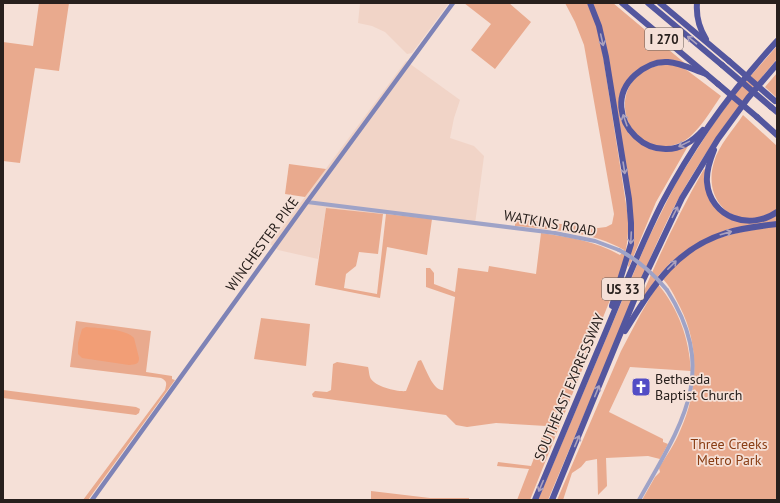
<svg xmlns="http://www.w3.org/2000/svg" width="780" height="503" font-family="'PT Sans',sans-serif">
<style>
.built{fill:#f1d4c7}
.green{fill:#e9aa8e}
.water{fill:#f29e76}
.lines{fill:none;stroke-linecap:round;stroke-linejoin:round}
.tertiary{stroke:#9fa3c7;stroke-width:4}
.secondary{stroke:#7e83b6;stroke-width:4.5}
.motorway{stroke:#53569e;stroke-width:6}
.tertiary-bridge{stroke:#9fa3c7;stroke-width:4}
.motorway-bridge{stroke:#53569e;stroke-width:6}
.oneway{stroke:#aca2bd}
.labels{text-anchor:middle;dominant-baseline:central;stroke-width:3.5;stroke-linejoin:round;paint-order:stroke}
.shield{fill:#f5e0d7;stroke:#665a55;stroke-width:1}
.shield-label{font-size:13px;font-weight:bold;fill:#28201d}
.street-label{font-size:14px;fill:#28201d;stroke:#f5e0d7}
.poi-label{font-size:14px;fill:#28201d;stroke:#f5e0d7;text-anchor:start}
.park-label{font-size:14px;fill:#8a3e15;stroke:#f5e0d7}
</style>
<rect width="100%" height="100%" fill="#f5e0d7"/>
<g class="built">
<polygon points="360,3 449,3 412,53 407,54 385,32 372,26 358,23"/>
<polygon points="406,61 460,100 454,118 450,138 474,146 484,156 475,224 326,208 318,259 278,250 270,244"/>
</g>
<g class="green">
<polygon points="39,3 69,3 59,71 35,68 20,163 3,161 3,42 33,46"/>
<polygon points="464,3 509,3 531,22 495,69 471,50 491,24"/>
<path d="M565,3H587L597,26L601,43L628,217C629,243 625,256 618,280L530,500H517L529,469L497,466L498,462L531,466L546,426L496,423L467,427L456,425L446,415L313,397L312,394L315,391L327,392L331,390L333,364L337,362L368,367C369,370 369,376 371,379C376,387 398,392 406,391L418,361L421,360C426,369 433,391 443,390L455,297L426,287V268H430L434,273V284L455,292L458,268L488,272L489,266L536,274L541,233C568,237 596,241 620,255L624,250C594,232 549,229 515,226V219L598,228L606,227L612,224L614,214L584,45L575,22Z"/>
<polygon points="592,3 613,3 687,65 671,60 634,72 622,88 619,109 620,118 629,134 645,146 653,150 664,151 677,150 688,146 656,202 629,267 628,266 633,240 607,51"/>
<path d="M777,46V59C747,94 720,130 696,169C667,214 648,264 627,313C601,375 574,438 548,500H538L648,239L677,181L712,126L739,89Z"/>
<path d="M667,64L681,67L688,71L721,96C712,109 696,136 682,142C626,168 595,73 667,64Z"/>
<polygon points="777,73 777,98 765,87"/>
<path d="M743,115L777,146V209C741,235 701,205 714,162C718,146 734,129 743,115Z"/>
<polygon points="289,164 326,169 305,197 285,194"/>
<path d="M704,169L706,170L709,198L740,222L777,215V222L696,244L671,262L659,275L642,301L640,300C659,255 680,211 704,169Z"/>
<polygon points="326,208 383,214 378,254 359,252 356,266 346,274 344,288 377,294 386,214 432,219 427,255 387,247 380,298 315,285"/>
<path d="M777,226V500H642L655,477L660,472L659,468C666,456 675,444 680,431C698,392 700,346 680,307C675,297 670,286 662,278C672,267 684,255 697,248C721,234 750,230 777,226Z"/>
<path d="M658,284C679,310 689,338 691,371L630,367L609,412L663,439V442L668,444L660,459L648,456L606,458L607,486L598,495L597,459L586,461L581,467L572,473L563,500H557L621,351L640,315Z"/>
<polygon points="261,318 310,324 306,366 254,359"/>
<path d="M76,321L151,331L146,372L172,376V379L175,380L88,500H83L165,390C167,383 167,381 161,378L70,367Z"/>
<polygon points="3,390 136,407 140,409 139,413 136,415 3,398"/>
<polygon points="371,491 430,498 469,498 469,500 371,500"/>
</g>
<path class="water" d="M86,327C98,328 127,329 134,338L139,358C139,365 135,364 129,365L82,358L78,354V343L82,329Z"/>
<g class="lines">
<g class="tertiary">
<polyline points="307,202 555,233 595,241 619,250"/>
<path d="M639,500C681,425 720,373 667,290"/>
</g>
<polyline class="secondary" points="92,500 307,202 453,3"/>
<g class="motorway">
<polyline points="590,3 599,26 606,57 629,199 631,223 631,244 612,306"/>
<polyline points="622,3 718,84"/>
<polyline points="648,3 722,65"/>
<polyline points="660,3 729,61"/>
<path d="M697,3C696,16 699,28 706,39"/>
<polyline points="771,107 777,112"/>
<polyline points="757,117 777,135"/>
<path d="M703,130C656,183 593,113 635,75C645,66 655,61 668,62C681,63 694,70 706,74"/>
<path d="M714,150C710,160 706,171 707,182C710,218 750,231 777,212"/>
<path d="M625,331C652,288 674,249 726,233C742,228 760,226 777,224"/>
<path d="M535,500C556,450 577,400 598,350C619,301 638,250 662,203C693,144 732,90 777,41"/>
<polyline points="552,500 637,293 682,198 718,139 748,98 777,64"/>
</g>
<path class="tertiary-bridge" d="M619,250C638,260 653,273 667,290"/>
<g class="motorway-bridge">
<polyline points="729,61 775,101"/>
<polyline points="722,65 771,107"/>
<polyline points="718,84 757,117"/>
</g>
</g>
<defs><path id="oneway-shaft" d="M-6 0H5M1.5-3L5.5 0L1.5 3" fill="none" stroke-width="1.6" stroke-linecap="round" stroke-linejoin="round"/></defs>
<g class="oneway">
<use href="#oneway-shaft" transform="translate(602 40) rotate(77)"/>
<use href="#oneway-shaft" transform="translate(692 40) rotate(-140)"/>
<use href="#oneway-shaft" transform="translate(625 120) rotate(-109)"/>
<use href="#oneway-shaft" transform="translate(684 144) rotate(154)"/>
<use href="#oneway-shaft" transform="translate(624 168) rotate(81)"/>
<use href="#oneway-shaft" transform="translate(675 212) rotate(-63)"/>
<use href="#oneway-shaft" transform="translate(726 233) rotate(-16)"/>
<use href="#oneway-shaft" transform="translate(631 238) rotate(93)"/>
<use href="#oneway-shaft" transform="translate(672 265) rotate(-45)"/>
<use href="#oneway-shaft" transform="translate(597 391) rotate(-68)"/>
<use href="#oneway-shaft" transform="translate(577 441) rotate(-67)"/>
<use href="#oneway-shaft" transform="translate(541 486) rotate(113)"/>
</g>
<defs>
<symbol id="church-square" viewBox="-11 -11 22 22"><rect x="-9" y="-9" width="18" height="18" rx="4" fill="#534dc5" stroke="#f5e0d7"/><path d="M-1.2-6h2.4v3.5h3.3v2.4h-3.3V6h-2.4V-.1h-3.3v-2.4h3.3Z" fill="#fff"/></symbol>
</defs>
<g fill-rule="evenodd">
<use href="#church-square" x="630" y="376" width="22" height="22"/>
</g>
<g class="labels">
<g class="shield">
<rect x="645" y="28" width="38" height="22" rx="3"/>
<rect x="602" y="278" width="42" height="22" rx="3"/>
</g>
<g class="shield-label">
<text x="664" y="39">I 270</text>
<text x="623" y="289">US 33</text>
</g>
<g class="street-label">
<text transform="translate(550 223) rotate(10)">WATKINS ROAD</text>
<text transform="translate(262 244) rotate(-54)">WINCHESTER PIKE</text>
<text transform="translate(569 387) rotate(-67)">SOUTHEAST EXPRESSWAY</text>
</g>
<g class="poi-label">
<text x="655" y="379">Bethesda<tspan x="655" dy="16">Baptist Church</tspan></text>
</g>
<g class="park-label">
<text x="729" y="444">Three Creeks<tspan x="729" dy="16">Metro Park</tspan></text>
</g>
</g>
<rect width="780" height="503" fill="none" stroke="#28201d" stroke-width="8"/>
</svg>
